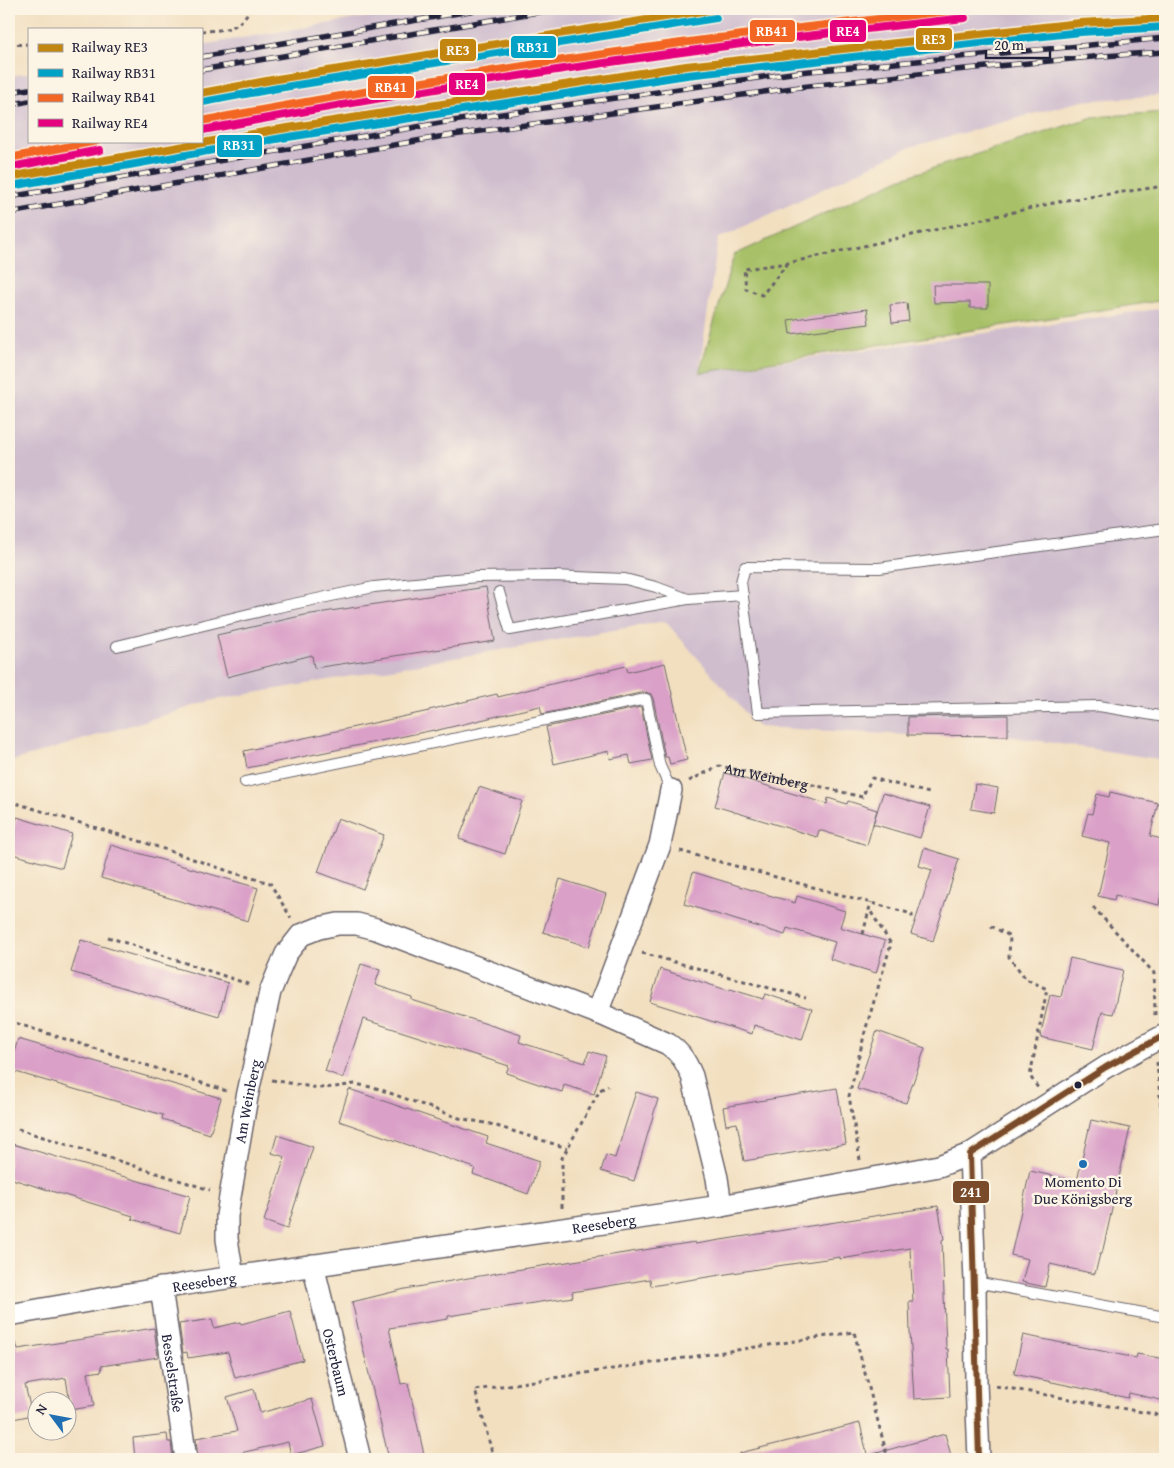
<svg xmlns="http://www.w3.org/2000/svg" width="1174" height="1468" font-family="'Gentium Book Plus',serif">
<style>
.industrial{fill:#cfbdce}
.green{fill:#a8c167;stroke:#657251}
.building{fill:#daa0c8}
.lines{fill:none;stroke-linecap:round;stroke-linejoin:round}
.service-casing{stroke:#6b646a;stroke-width:12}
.minor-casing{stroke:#6b646a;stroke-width:24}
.path{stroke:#6b646a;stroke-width:3;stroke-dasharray:4 4;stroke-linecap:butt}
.service{stroke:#fff;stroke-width:10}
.minor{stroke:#fff;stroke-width:21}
.rail-casing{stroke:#22223b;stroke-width:5.5}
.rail{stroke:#fcf5e5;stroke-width:4;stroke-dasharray:11;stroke-linecap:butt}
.bus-1-casing{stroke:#fcf5e5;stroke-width:10}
.bus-1{stroke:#7a4b2a;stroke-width:6}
.rail-1-casing{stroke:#fcf5e5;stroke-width:11}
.rail-2-casing{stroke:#fcf5e5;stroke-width:11}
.rail-3-casing{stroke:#fcf5e5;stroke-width:11}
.rail-4-casing{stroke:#fcf5e5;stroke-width:11}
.rail-1{stroke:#c2850f;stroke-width:8}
.rail-2{stroke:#02a2c7;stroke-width:8}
.rail-3{stroke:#f26522;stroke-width:8}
.rail-4{stroke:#e5007d;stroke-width:8}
.bus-dot{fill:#22223b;stroke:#fcf5e5;stroke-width:2}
.poi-dot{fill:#1f6fb2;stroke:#fcf5e5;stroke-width:2}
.labels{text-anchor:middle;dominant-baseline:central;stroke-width:5;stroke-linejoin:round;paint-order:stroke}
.street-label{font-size:15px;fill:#22223b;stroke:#fcf5e5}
.poi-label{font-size:15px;fill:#22223b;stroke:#fcf5e5}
.line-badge{stroke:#fcf5e5;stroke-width:2}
.badge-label{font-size:14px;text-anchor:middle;font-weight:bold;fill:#fff}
</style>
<rect width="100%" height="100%" fill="#fcf5e5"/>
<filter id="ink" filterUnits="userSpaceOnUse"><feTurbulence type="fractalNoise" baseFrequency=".02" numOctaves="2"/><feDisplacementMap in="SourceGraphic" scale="10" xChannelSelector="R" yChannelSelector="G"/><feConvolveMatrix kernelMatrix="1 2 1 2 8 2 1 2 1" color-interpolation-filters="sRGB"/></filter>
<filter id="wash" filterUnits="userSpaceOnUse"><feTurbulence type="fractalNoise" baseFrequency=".0096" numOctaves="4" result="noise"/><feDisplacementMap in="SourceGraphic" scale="20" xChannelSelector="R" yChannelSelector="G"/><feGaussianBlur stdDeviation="1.12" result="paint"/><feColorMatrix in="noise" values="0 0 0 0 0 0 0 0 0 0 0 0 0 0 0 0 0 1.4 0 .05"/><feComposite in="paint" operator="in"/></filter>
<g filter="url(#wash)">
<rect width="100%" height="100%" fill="#f2dfc0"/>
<polygon class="industrial" points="414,9 1165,9 1165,95 1081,101 910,147 718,239 699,373 1165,308 1165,760 1008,736 908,735 758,727 665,621 214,700 9,762 9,76 29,73 29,141 201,141 201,45"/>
<polygon class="green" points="1165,112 1165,300 699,373 734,255 902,178 1093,117"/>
<g id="blocks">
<g class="building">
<polygon points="933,285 988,285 988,308 970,308 970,302 934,303"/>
<polygon points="907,303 909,321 892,323 890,305"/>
<polygon points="867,309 869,324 790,334 788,320"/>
<polygon points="486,587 495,641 314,668 312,655 227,677 217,635 305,615"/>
<polygon points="665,663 687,760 670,764 668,757 665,757 653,698 651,694 645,692 542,714 540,706 434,731 434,730 247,768 244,751 429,711 429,710 497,694 498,697 626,666 628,672"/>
<polygon points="641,707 652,760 631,764 629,755 610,759 609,751 554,764 546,727"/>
<polygon points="1008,715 1008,736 908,735 908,717"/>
<polygon points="725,773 827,804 828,798 847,804 848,801 877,810 867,845 819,830 817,837 715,806"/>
<polygon points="975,784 998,788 994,813 971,809"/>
<polygon points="479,787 522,801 505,854 459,839"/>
<polygon points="1110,792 1158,803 1150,836 1165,840 1165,867 1159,905 1115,895 1114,900 1098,896 1110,843 1082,836 1088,813 1092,814 1097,794 1109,797"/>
<polygon points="883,793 930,807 920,838 873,824"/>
<polygon points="17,817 72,834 62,868 9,853 9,845"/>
<polygon points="338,818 384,835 363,889 318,872"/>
<polygon points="111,845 258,888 248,921 101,878"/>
<polygon points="924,848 959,859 933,941 911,934 932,870 919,866"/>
<polygon points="693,872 795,903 797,896 845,911 840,927 885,941 876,973 830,959 835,942 787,928 785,935 684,904"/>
<polygon points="560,879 606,894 589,947 543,932"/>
<polygon points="81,940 228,983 219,1016 71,972"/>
<polygon points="1070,958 1123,970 1113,1014 1102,1012 1093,1049 1040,1037 1050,995 1061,997"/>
<polygon points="361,964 380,970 375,985 412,997 412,1000 521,1035 519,1042 585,1063 589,1051 606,1056 594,1094 564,1085 562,1092 506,1073 509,1066 363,1019 343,1078 325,1071"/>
<polygon points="660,969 730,991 730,989 763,999 765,994 812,1009 802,1040 754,1025 752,1034 650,1002"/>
<polygon points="877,1031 925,1048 906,1103 857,1089"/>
<polygon points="18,1039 221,1098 210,1134 162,1119 163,1115 9,1070"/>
<polygon points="837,1088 846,1144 744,1161 737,1123 726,1125 723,1107"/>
<polygon points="349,1089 488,1137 486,1143 540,1161 528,1194 473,1174 475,1168 339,1121"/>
<polygon points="636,1092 658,1099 634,1181 601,1171 606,1155 615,1158"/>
<polygon points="1091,1120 1130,1128 1102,1254 1100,1254 1095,1274 1050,1264 1045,1287 1022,1282 1028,1259 1011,1255 1030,1171 1077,1181"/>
<polygon points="277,1135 313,1147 287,1229 264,1221 285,1157 272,1153"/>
<polygon points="9,1143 190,1196 180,1233 132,1219 133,1216 9,1178"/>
<polygon points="938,1206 944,1239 942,1240 946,1349 948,1349 950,1397 914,1399 910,1331 909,1301 913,1301 910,1248 840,1259 840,1257 777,1266 651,1286 650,1279 572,1292 573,1297 448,1316 448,1319 389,1328 401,1384 408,1383 425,1459 389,1459 352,1302 405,1289 503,1272 695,1242 695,1244"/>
<polygon points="290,1311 303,1360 235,1378 228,1352 188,1358 187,1352 183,1353 179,1324 212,1319 214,1328 240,1322 241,1324"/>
<polygon points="154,1328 158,1357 101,1366 102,1371 88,1373 94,1406 71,1410 66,1378 25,1385 32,1415 9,1420 9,1344 16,1343 18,1349"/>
<polygon points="1023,1335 1136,1358 1137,1354 1165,1359 1165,1401 1129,1393 1128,1398 1014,1374"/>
<polygon points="254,1389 260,1413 312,1399 325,1446 291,1455 288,1442 232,1455 233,1459 198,1459 196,1438 237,1431 227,1397"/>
<polygon points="860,1423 868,1459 740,1459 740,1453"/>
<polygon points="167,1434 168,1442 171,1442 173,1459 135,1459 133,1438"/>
<polygon points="945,1434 952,1459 874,1459 873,1454"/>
</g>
</g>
</g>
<g filter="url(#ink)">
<use href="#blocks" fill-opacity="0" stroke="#6b646a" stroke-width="1"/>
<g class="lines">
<defs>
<g id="service">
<polyline points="1165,529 879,568 745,567 741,582 758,713 1099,706 1165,717"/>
<polyline points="499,592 510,630 688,599 743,595"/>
<polyline points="117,646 274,608 374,587 477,577 552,576 625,579 656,587 688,599"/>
<polyline points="245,782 646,699 660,766 671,790"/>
<polyline points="975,1282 1165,1317"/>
</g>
<g id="minor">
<polyline points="597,1013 660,845 671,790"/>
<polyline points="970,1154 975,1282 976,1382 979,1459"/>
<path id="s2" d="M313,1265L360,1459"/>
<path id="s3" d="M233,1277L227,1239V1216L230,1197L247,1097L270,992L279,970L286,954L301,935L319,928L338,924H357L376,929L603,1015L668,1044C681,1053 686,1062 692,1076L717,1178L721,1206"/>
<path id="s4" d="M161,1288L186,1459"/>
<path id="s5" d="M9,1315L186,1284L721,1206L939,1166L970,1154L1106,1067L1165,1035"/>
</g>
</defs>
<use href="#service" class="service-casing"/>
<use href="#minor" class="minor-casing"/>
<g class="path">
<path d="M201,31C224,30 238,31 250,9"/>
<polyline points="9,45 29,44"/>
<polyline points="788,263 762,295 746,289 744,269 788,263 1067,200 1165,186"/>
<path id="s1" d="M689,781L719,766L818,786L862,797L872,778L929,793"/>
<polyline points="9,801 149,844 234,873 270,883 291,918"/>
<polyline points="680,851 912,914 912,918"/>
<polyline points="1093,907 1154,973 1155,1016"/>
<polyline points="991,926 1010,936 1009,957 1026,979 1047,989 1030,1076 1038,1088"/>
<polyline points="863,934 871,902"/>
<polyline points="108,937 251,985"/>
<polyline points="642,953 806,998"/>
<polyline points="9,1021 227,1091"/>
<polyline points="1157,1062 1165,1156"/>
<polyline points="272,1080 318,1088 335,1087 355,1084 376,1088 459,1118 490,1124 567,1148"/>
<polyline points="18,1129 210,1190"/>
<polyline points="860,1160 849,1096 866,1028 891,944 869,909"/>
<polyline points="562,1208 562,1158 600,1090 608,1086"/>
<polyline points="996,1386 1165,1416"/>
<polyline points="494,1459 475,1390 854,1332 888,1459"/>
</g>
<use href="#service" class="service"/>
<use href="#minor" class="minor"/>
<defs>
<g id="rail">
<polyline points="201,57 482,9"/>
<polyline points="201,70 556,9"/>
<polyline points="9,92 29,89"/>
<polyline points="9,105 29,101"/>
<polyline points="9,197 446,122 799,72 1165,38"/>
<polyline points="9,213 439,137 800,87 955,70 1103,56 1165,52"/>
</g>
</defs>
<use href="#rail" class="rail-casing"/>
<use href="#rail" class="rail"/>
<defs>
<polyline id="bus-1" points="979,1459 970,1154 1106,1067 1165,1035"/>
</defs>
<use href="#bus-1" class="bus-1-casing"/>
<use href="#bus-1" class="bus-1"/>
<defs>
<g id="rail-1">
<polyline points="201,93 277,79 715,9"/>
<polyline points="9,177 281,129 686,66 1080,23 1165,18"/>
</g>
<g id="rail-2">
<polyline points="203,102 278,88 716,18"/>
<polyline points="11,186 282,138 687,75 1081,32 1165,27"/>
</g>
<g id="rail-3">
<path d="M201,121C373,89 545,61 718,38C800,27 882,19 964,9"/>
<polyline points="9,158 97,141"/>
</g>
<g id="rail-4">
<path d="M203,130C374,98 546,70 719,47C801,36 883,27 965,18"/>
<polyline points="11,167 100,150"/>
</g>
</defs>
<use href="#rail-1" class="rail-1-casing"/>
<use href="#rail-2" class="rail-2-casing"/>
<use href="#rail-3" class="rail-3-casing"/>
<use href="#rail-4" class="rail-4-casing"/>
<use href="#rail-1" class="rail-1"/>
<use href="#rail-2" class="rail-2"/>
<use href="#rail-3" class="rail-3"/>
<use href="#rail-4" class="rail-4"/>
</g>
</g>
<circle class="bus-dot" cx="1078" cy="1085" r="4.5"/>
<circle class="poi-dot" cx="1083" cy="1164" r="5"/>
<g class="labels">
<g class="street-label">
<text stroke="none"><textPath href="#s1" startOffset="82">Am Weinberg</textPath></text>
<text stroke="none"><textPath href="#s3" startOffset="178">Am Weinberg</textPath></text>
<text stroke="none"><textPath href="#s5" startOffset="602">Reeseberg</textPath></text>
<text stroke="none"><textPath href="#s5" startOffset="198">Reeseberg</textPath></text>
<text stroke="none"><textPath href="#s2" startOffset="100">Osterbaum</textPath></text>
<text stroke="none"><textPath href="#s4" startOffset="86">Besselstraße</textPath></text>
</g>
<g class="poi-label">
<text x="1083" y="1181">Momento Di<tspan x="1083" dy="17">Due Königsberg</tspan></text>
</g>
</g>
<g class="line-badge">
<rect x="829" y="19" width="38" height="24" rx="5" fill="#e5007d"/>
<rect x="749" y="19" width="47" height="24" rx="5" fill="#f26522"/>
<rect x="915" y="27" width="38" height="24" rx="5" fill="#c2850f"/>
<rect x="510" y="35" width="47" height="24" rx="5" fill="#02a2c7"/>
<rect x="439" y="38" width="38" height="24" rx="5" fill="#c2850f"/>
<rect x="448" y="72" width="38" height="24" rx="5" fill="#e5007d"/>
<rect x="367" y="75" width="48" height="24" rx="5" fill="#f26522"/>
<rect x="216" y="134" width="47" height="24" rx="5" fill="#02a2c7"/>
<rect x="952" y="1180" width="38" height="24" rx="5" fill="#7a4b2a"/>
</g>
<g class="badge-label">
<text x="848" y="36">RE4</text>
<text x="772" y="36">RB41</text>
<text x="934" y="44">RE3</text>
<text x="533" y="52">RB31</text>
<text x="458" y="55">RE3</text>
<text x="467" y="89">RE4</text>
<text x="391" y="92">RB41</text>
<text x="239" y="150">RB31</text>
<text x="971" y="1197">241</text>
</g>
<rect width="1174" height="1468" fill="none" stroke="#fcf5e5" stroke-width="30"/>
<rect x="28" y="28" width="175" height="115" fill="#fcf5e5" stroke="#a5a1a1"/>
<rect x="38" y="44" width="25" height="8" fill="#c2850f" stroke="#a5a1a1"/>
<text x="72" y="52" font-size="15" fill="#22223b">Railway RE3</text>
<rect x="38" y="69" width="25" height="8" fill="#02a2c7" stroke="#a5a1a1"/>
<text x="72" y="78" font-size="15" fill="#22223b">Railway RB31</text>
<rect x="38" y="94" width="25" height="8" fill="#f26522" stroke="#a5a1a1"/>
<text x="72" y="102" font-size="15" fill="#22223b">Railway RB41</text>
<rect x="38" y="119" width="25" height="8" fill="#e5007d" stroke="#a5a1a1"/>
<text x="72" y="128" font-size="15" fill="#22223b">Railway RE4</text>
<g transform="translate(52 1416) rotate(302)"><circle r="24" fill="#fcf5e5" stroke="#a5a1a1"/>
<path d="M0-4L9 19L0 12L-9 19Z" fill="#1f6fb2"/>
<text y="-8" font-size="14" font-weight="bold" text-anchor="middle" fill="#22223b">N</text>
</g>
<path d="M986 50v8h64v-8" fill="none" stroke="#22223b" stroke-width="2.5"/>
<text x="994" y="50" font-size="15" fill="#22223b" stroke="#fcf5e5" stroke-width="4" paint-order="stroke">20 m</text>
</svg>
